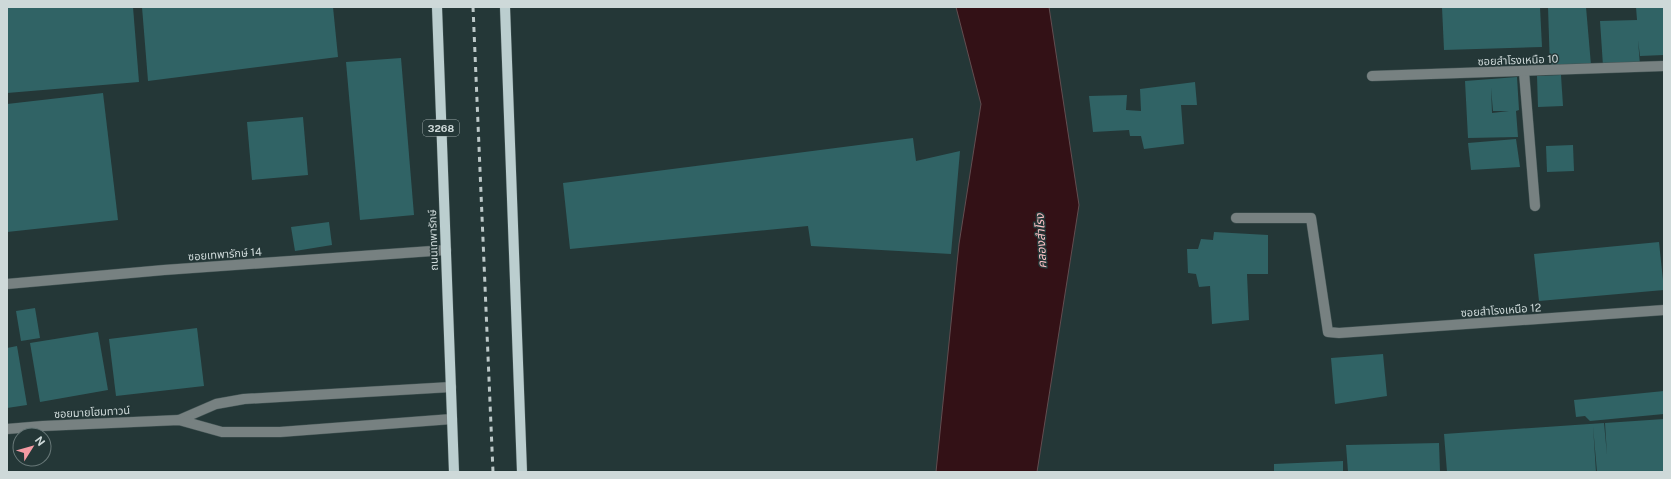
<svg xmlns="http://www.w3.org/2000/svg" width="1671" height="479" font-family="'Public Sans','Noto Sans Thai',sans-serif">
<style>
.water{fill:#331116;stroke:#624d50}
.building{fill:#306365;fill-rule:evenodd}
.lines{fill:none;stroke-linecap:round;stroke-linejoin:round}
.minor-casing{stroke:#435454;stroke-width:11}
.major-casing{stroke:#435454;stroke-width:11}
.minor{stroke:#778181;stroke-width:10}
.major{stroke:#bbcecf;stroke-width:10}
.rail{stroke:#bcc8c8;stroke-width:3;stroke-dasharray:5 5;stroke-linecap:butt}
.labels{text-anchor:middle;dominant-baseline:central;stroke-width:3;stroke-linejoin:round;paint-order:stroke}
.shield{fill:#243737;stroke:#9ba8a8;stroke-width:1}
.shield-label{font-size:10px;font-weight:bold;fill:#ced9d9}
.street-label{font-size:11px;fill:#ced9d9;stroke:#243737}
.water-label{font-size:12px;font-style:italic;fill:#fbc0c4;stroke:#243737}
</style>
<rect width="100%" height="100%" fill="#243737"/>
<polygon class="water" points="956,7 1049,7 1079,205 1037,472 936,472 959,244 981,104"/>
<g class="building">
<polygon points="7,7 133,7 139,82 7,93"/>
<polygon points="142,7 333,7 338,57 148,81"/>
<polygon points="1442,7 1540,7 1542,47 1444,50"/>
<polygon points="1548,7 1586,7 1591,65 1550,68"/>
<polygon points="1636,7 1664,7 1664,55 1640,56 1638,40 1640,65 1603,66 1600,21 1637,20"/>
<polygon points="401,58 414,215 360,220 346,62"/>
<polygon points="1561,75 1563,106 1538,107 1537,76"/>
<path d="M1517,77L1519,110L1516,111L1518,137L1468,138L1465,81ZM1491,88L1493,111H1509L1492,113Z"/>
<polygon points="1195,82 1197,105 1181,105 1184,144 1144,149 1141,136 1130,136 1129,130 1093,132 1089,96 1127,95 1126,110 1141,111 1140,89"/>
<polygon points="103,93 118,220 7,232 7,104"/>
<polygon points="303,117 308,175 252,180 247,122"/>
<polygon points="913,138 916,161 960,151 951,254 811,246 808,226 570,249 563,183"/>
<polygon points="1516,139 1520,167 1471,170 1468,143"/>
<polygon points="1573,145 1574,171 1547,172 1546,146"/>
<polygon points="329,222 332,245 295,251 291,227"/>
<polygon points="1214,232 1268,235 1268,274 1247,274 1249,320 1212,324 1210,286 1199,287 1196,274 1188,273 1187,249 1198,249 1201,239 1213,240"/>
<polygon points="1659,242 1664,290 1539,301 1534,254"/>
<polygon points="35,308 40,338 21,341 16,311"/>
<polygon points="197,328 204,386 116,396 109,339"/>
<polygon points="98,332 108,390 40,402 30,343"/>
<polygon points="17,346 27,405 7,408 7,348"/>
<polygon points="1383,354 1387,396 1335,404 1331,358"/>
<polygon points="1664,391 1664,414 1590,421 1585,416 1576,417 1574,400"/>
<polygon points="1664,419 1664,471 1597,472 1593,426 1596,472 1447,472 1444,434 1604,423 1607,455 1605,423"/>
<polygon points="1439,443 1440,472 1348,472 1346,445"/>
<polygon points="1343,461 1343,472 1274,472 1274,464"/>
</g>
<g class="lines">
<defs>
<g id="minor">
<polyline points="1524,72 1535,206"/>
<polyline points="1372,76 1664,66"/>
<polyline points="1236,218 1311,218 1328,332 1339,333 1664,310"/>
<polyline points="7,284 164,270 446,250"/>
<polyline points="179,420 216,404 244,399 451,387"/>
<polyline points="7,429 43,426 179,420 222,432 280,432 452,419"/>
</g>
<g id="major">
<polyline points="437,7 454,472"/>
<polyline points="505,7 522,472"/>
</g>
</defs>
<use href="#minor" class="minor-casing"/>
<use href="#major" class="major-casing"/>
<use href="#minor" class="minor"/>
<use href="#major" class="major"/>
<polyline class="rail" points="473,7 493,472"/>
</g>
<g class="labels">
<rect class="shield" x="423" y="120" width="36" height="16" rx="3"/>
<g class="shield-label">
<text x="441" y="128">3268</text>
</g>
<g class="street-label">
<text transform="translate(1518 60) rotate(-2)">ซอยสำโรงเหนือ 10</text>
<text transform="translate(433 240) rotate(-92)">ถนนเทพารักษ์</text>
<text transform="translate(225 254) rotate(-4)">ซอยเทพารักษ์ 14</text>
<text transform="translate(1501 310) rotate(-4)">ซอยสำโรงเหนือ 12</text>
<text transform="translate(92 412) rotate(-3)">ซอยมายโฮมทาวน์</text>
</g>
<g class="water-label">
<text transform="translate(1041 241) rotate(-93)">คลองสำโรง</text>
</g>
</g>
<rect width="1671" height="479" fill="none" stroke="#ced9d9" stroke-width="16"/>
<g transform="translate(32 447) rotate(53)"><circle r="19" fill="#243737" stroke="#687878"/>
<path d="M0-3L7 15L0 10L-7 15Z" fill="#f49aa3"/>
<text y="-6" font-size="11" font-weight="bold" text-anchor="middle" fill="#ced9d9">N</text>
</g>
</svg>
